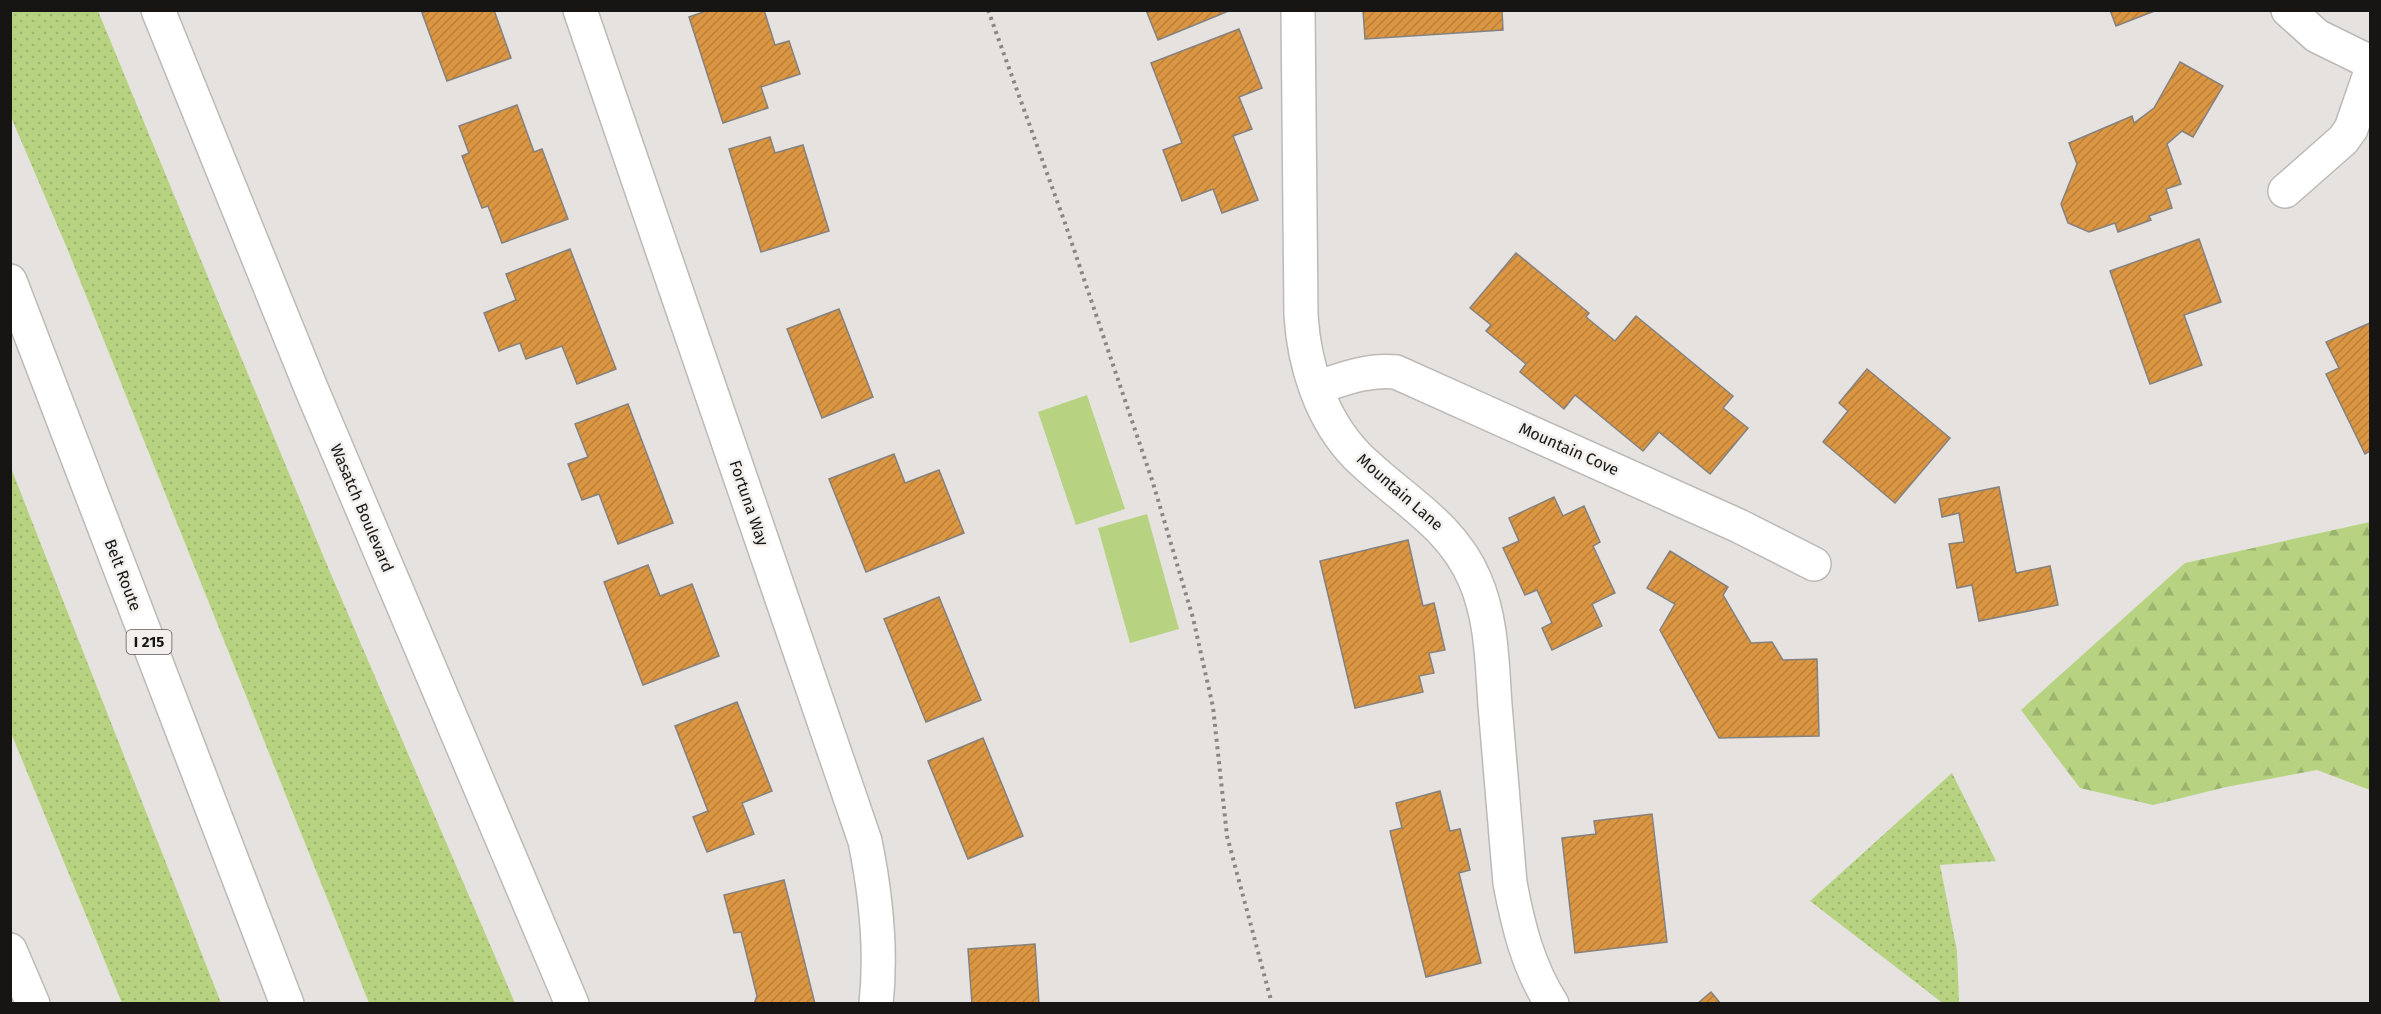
<svg xmlns="http://www.w3.org/2000/svg" width="2381" height="1014" font-family="'Fira Sans',sans-serif">
<style>
.grass{fill:url(#grass-dots)}
.forest{fill:url(#forest-firs)}
.pitch{fill:#b7d381}
.building{fill:url(#building-hatch);stroke:#84817e;stroke-width:1.5}
.lines{fill:none;stroke-linecap:round;stroke-linejoin:round}
.minor-casing{stroke:#bdbab6;stroke-width:36}
.tertiary-casing{stroke:#bdbab6;stroke-width:36}
.motorway-casing{stroke:#bdbab6;stroke-width:36}
.path{stroke:#898684;stroke-width:4;stroke-dasharray:3 4.5;stroke-linecap:butt}
.minor{stroke:#fff;stroke-width:33}
.tertiary{stroke:#fff;stroke-width:33}
.motorway{stroke:#fff;stroke-width:33}
.labels{text-anchor:middle;dominant-baseline:central;stroke-width:5;stroke-linejoin:round;paint-order:stroke}
.shield{fill:#f2efec;stroke:#585655;stroke-width:1.5}
.shield-label{font-size:15px;font-weight:bold;fill:#161514}
.street-label{font-size:16px;fill:#161514;stroke:#f2efec}
</style>
<defs>
<pattern id="grass-dots" width="8" height="8" patternUnits="userSpaceOnUse" patternTransform="scale(1.5)"><rect width="8" height="8" fill="#b7d381"/><path d="M2 2h.1M6 6h.1" fill="none" stroke="#9db46f" stroke-width="1.8" stroke-linecap="round"/></pattern>
<pattern id="forest-firs" width="22" height="20" patternUnits="userSpaceOnUse" patternTransform="scale(1.5)"><rect width="22" height="20" fill="#b7d381"/><path d="M5 1l3.5 6h-7zM16 11l3.5 6h-7z" fill="#9db46f"/></pattern>
<pattern id="building-hatch" width="6" height="6" patternUnits="userSpaceOnUse" patternTransform="scale(1.5)"><rect width="6" height="6" fill="#db9643"/><path d="M-1 1l2-2M0 6l6-6M5 7l2-2" fill="none" stroke="#bb803a"/></pattern>
</defs>
<rect width="100%" height="100%" fill="#e5e2df"/>
<g class="grass">
<polygon points="10,11 98,11 324,558 515,1003 369,1003 67,248 11,117"/>
<polygon points="10,468 11,468 221,1003 122,1003 11,733"/>
<polygon points="1952,773 1996,861 1940,865 1957,951 1959,1003 1944,1004 1810,901"/>
</g>
<polygon class="forest" points="2370,522 2370,790 2317,770 2226,787 2153,805 2080,788 2021,710 2185,563"/>
<g class="pitch">
<polygon points="1087,395 1125,509 1076,525 1038,412"/>
<polygon points="1147,514 1179,629 1130,643 1098,528"/>
</g>
<g class="building">
<polygon points="429,10 494,10 511,58 447,81 422,13"/>
<polygon points="709,10 764,10 775,45 789,41 800,74 761,87 768,108 723,123 689,17"/>
<polygon points="1146,10 1231,10 1158,40"/>
<polygon points="1363,10 1502,10 1503,30 1365,39"/>
<polygon points="2110,10 2157,10 2116,26"/>
<polygon points="1239,29 1262,88 1239,97 1252,129 1233,136 1258,200 1222,213 1213,189 1182,201 1163,150 1182,143 1151,63"/>
<polygon points="2180,62 2223,86 2193,137 2182,131 2167,144 2181,184 2166,189 2172,208 2149,216 2151,220 2118,232 2115,223 2089,232 2068,223 2061,204 2077,164 2069,143 2132,116 2134,123 2154,108"/>
<polygon points="517,105 534,152 542,149 568,219 502,243 488,206 482,208 462,156 469,153 459,126"/>
<polygon points="770,137 775,153 803,145 829,231 761,252 729,149"/>
<polygon points="2199,239 2221,302 2184,315 2202,365 2150,384 2110,271"/>
<polygon points="570,249 616,369 577,384 562,346 526,359 520,343 499,351 484,313 516,300 506,274"/>
<polygon points="1516,253 1589,313 1586,317 1615,341 1636,316 1733,396 1723,408 1748,428 1710,474 1659,432 1643,451 1575,395 1564,409 1520,372 1526,364 1486,331 1491,325 1470,308"/>
<polygon points="839,309 873,397 822,418 787,329"/>
<polygon points="2370,323 2370,451 2365,454 2326,374 2339,368 2326,342"/>
<polygon points="1867,369 1950,438 1895,503 1823,442 1848,411 1839,403"/>
<polygon points="628,404 673,523 618,544 599,494 582,500 568,464 588,457 575,424"/>
<polygon points="894,454 905,483 939,470 964,533 866,572 829,479"/>
<polygon points="1999,487 2016,573 2050,566 2058,605 1979,621 1972,585 1957,588 1949,544 1964,542 1959,513 1942,517 1939,499"/>
<polygon points="1554,497 1563,516 1584,506 1600,542 1593,546 1615,593 1592,604 1602,626 1552,650 1542,628 1552,623 1537,590 1525,595 1503,548 1519,541 1509,518"/>
<polygon points="1408,540 1423,606 1434,603 1445,650 1429,653 1434,673 1419,676 1423,692 1355,708 1320,561"/>
<polygon points="1670,551 1728,587 1723,595 1751,643 1772,642 1783,660 1817,659 1819,736 1719,738 1660,630 1675,604 1647,588"/>
<polygon points="648,565 660,596 692,584 719,656 643,685 604,582"/>
<polygon points="939,597 981,700 926,722 884,619"/>
<polygon points="737,702 772,791 742,803 754,834 707,852 693,817 708,811 675,726"/>
<polygon points="983,738 1023,836 968,859 928,761"/>
<polygon points="1440,791 1450,831 1460,829 1470,870 1459,873 1481,963 1426,977 1390,831 1402,828 1396,803"/>
<polygon points="1652,814 1667,942 1575,953 1562,838 1596,834 1594,821"/>
<polygon points="784,880 815,1004 754,1004 757,996 741,932 734,933 724,895"/>
<polygon points="1035,944 1039,1004 972,1004 968,949"/>
<polygon points="1711,992 1721,1004 1697,1004"/>
</g>
<g class="lines">
<defs>
<g id="minor">
<path d="M1298,10L1301,315C1304,365 1321,419 1357,456C1399,498 1451,523 1475,580C1492,619 1492,664 1495,705C1500,765 1505,824 1510,883C1518,925 1528,967 1552,1004"/>
<polyline points="2288,10 2317,36 2370,62"/>
<polyline points="2285,191 2343,140 2351,129 2370,74"/>
<path d="M1316,388C1343,379 1368,369 1396,372L1739,526L1814,564"/>
</g>
<g id="tertiary">
<polyline points="158,10 311,388 572,1004"/>
<path d="M580,10L865,841C876,895 882,949 876,1004"/>
</g>
<g id="motorway">
<polyline points="10,281 287,1004"/>
<polyline points="10,950 33,1004"/>
</g>
</defs>
<use href="#minor" class="minor-casing"/>
<use href="#tertiary" class="tertiary-casing"/>
<use href="#motorway" class="motorway-casing"/>
<polyline class="path" points="988,10 1065,223 1153,483 1193,618 1213,707 1227,836 1272,1004"/>
<use href="#minor" class="minor"/>
<use href="#tertiary" class="tertiary"/>
<use href="#motorway" class="motorway"/>
</g>
<g class="labels">
<rect class="shield" x="126.5" y="630" width="45" height="24" rx="4.5"/>
<g class="shield-label">
<text x="149" y="642">I 215</text>
</g>
<g class="street-label">
<text transform="translate(1569 449) rotate(24)">Mountain Cove</text>
<text transform="translate(1400 492) rotate(41)">Mountain Lane</text>
<text transform="translate(749 503) rotate(71)">Fortuna Way</text>
<text transform="translate(362 508) rotate(67)">Wasatch Boulevard</text>
<text transform="translate(123 575) rotate(69)">Belt Route</text>
</g>
</g>
<rect width="2381" height="1014" fill="none" stroke="#161514" stroke-width="24"/>
</svg>
